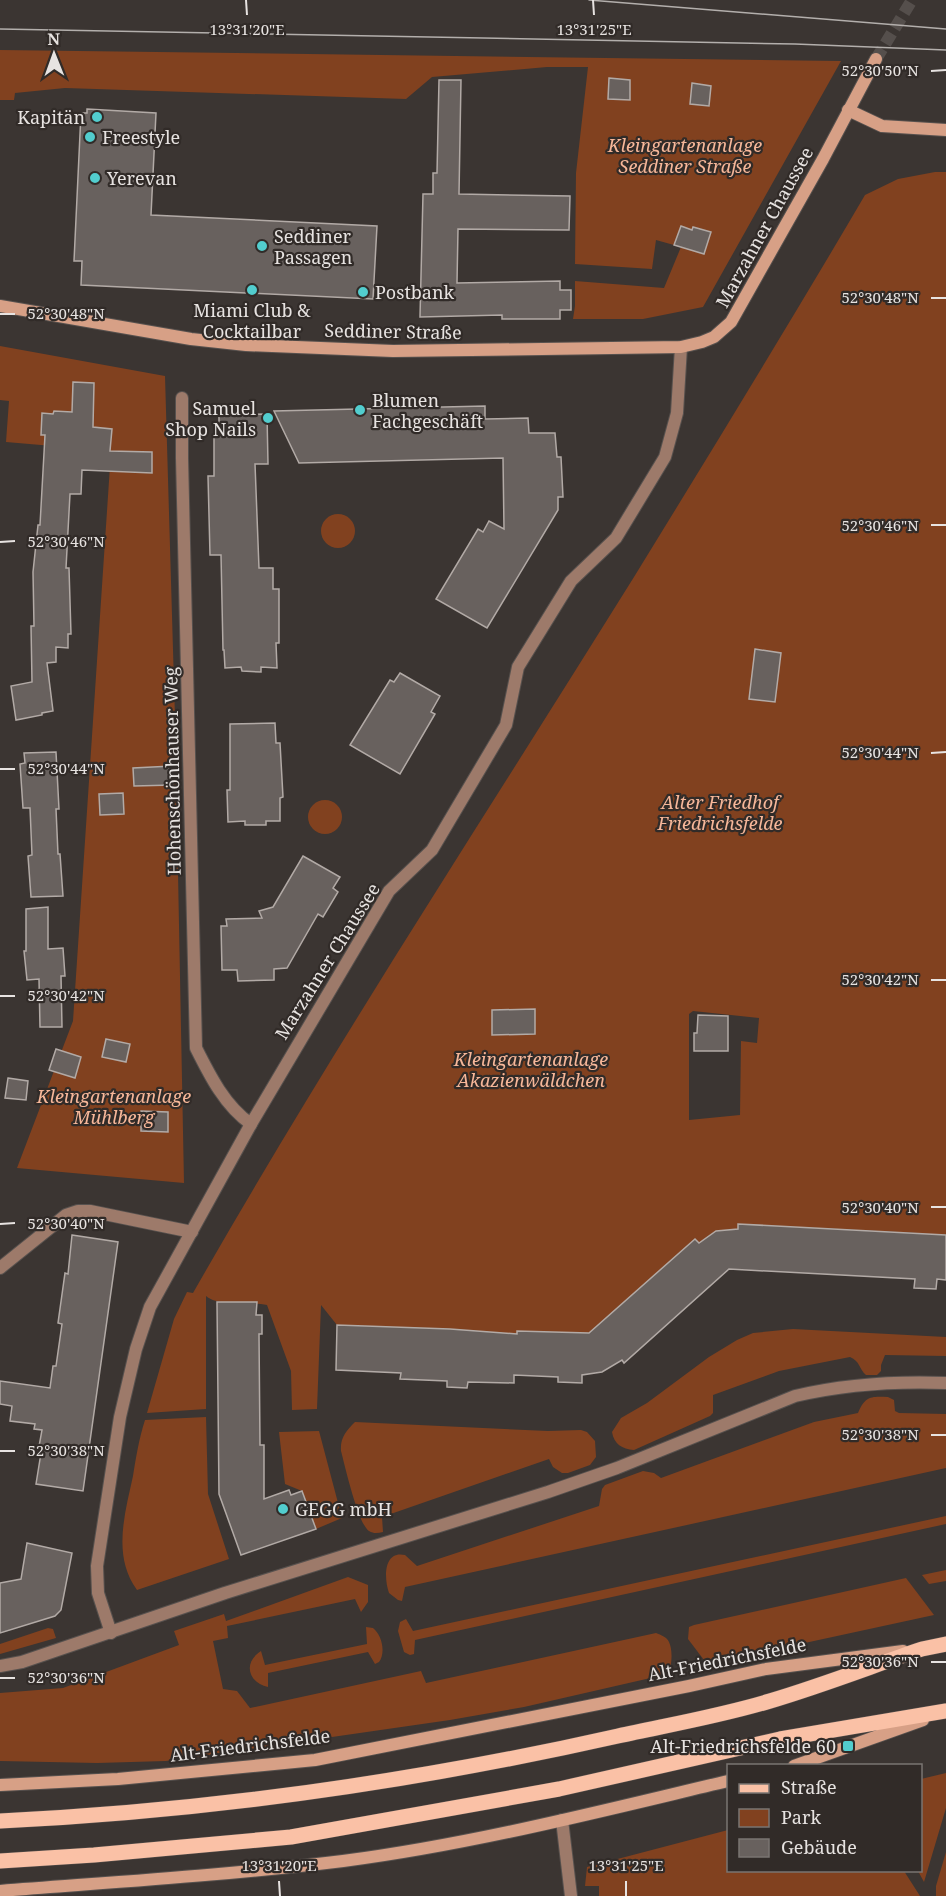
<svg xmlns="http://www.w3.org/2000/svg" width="946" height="1896" font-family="'Noto Serif',serif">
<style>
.green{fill:#81411f;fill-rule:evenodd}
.building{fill:#68615e;stroke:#b2aaa6;stroke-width:1.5}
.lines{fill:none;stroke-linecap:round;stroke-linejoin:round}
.secondary-tunnel{stroke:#554f4c;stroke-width:12;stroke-dasharray:12 6;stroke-linecap:butt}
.street-casing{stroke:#57514e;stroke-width:14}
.secondary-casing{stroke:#57514e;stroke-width:14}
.primary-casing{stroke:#57514e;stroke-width:16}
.street{stroke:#9d7a6a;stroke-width:12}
.secondary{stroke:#d7a086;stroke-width:12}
.primary{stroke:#fac1a6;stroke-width:15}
.tram{stroke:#b3afac;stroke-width:1.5}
.ticks{fill:none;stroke:#e7e3e1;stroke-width:2}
.poi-dot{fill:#52cdce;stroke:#312b28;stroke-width:2}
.labels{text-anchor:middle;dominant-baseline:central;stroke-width:4.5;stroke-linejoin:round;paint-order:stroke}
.poi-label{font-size:18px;fill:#e7e3e1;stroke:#312b28;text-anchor:start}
.park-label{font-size:18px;font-style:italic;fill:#f7b799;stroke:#312b28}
.street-label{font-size:18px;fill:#e7e3e1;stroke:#312b28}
.ticks-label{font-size:15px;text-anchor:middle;fill:#e7e3e1;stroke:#312b28;stroke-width:4.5;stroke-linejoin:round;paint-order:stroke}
</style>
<rect width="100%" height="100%" fill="#3b3532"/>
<g class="green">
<polygon points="0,50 841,61 703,307 643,319 573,319 575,306 575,281 664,288 681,247 656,240 652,269 575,264 576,173 588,67 547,67 432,77 406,99 65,88 15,93 14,100 0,100"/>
<path d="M935,172H946V1235L939,1234L938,1238L918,1233L739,1224L738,1229L716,1231L699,1243L695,1239L594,1329L591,1337L583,1333L517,1331V1334L450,1329L337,1325L321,1305L317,1409L292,1410L291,1371L267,1305C250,1301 218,1307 206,1296V1409L147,1413L174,1319L187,1292L193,1293C332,1049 486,815 634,577C712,450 790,323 865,195L898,179ZM693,1011L759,1018L757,1043L741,1041L740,1115L689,1120V1014Z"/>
<polygon points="0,346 165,376 175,718 184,1183 17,1168 73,1021 111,451 6,442 9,401 0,400"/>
<circle cx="338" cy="531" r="17"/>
<circle cx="325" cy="817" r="17"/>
<path d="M793,1329L946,1337V1356L885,1355L881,1365V1371L877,1375H866C859,1369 860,1361 850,1357L779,1371L713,1395V1413L710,1416L634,1450C622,1449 614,1444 612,1432L621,1418L647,1403L709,1357L737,1340L753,1333Z"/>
<path d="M888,1397L894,1400L895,1411L899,1413L946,1414V1468L405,1587L402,1601L398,1600L389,1593C384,1579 383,1550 405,1555L417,1566L599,1506L602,1489L605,1485L643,1471L654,1473L661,1478L814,1422L858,1413C865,1396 871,1396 888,1397Z"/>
<path d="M206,1417L208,1494L229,1559L137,1590C112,1556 125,1513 133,1476C136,1457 139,1439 145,1420Z"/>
<path d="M355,1422L548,1431L581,1430L587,1432L595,1441L596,1457L590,1465L568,1473H562L553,1467L549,1459L382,1517L383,1532C378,1533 374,1534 369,1531C358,1524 345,1466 341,1451C340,1438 346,1431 355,1422Z"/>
<polygon points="319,1431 342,1518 316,1529 302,1491 285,1484 279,1432"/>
<polygon points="946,1516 946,1524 415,1640 414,1654 410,1655 404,1652 398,1631 400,1622 406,1619 413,1631"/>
<polygon points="946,1570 946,1581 929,1584 922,1575"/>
<path d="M348,1577L368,1585V1602L361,1612L355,1599L227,1626L228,1638L213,1641L223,1689L237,1691L250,1708L421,1671L426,1683L656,1633C661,1635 667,1637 669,1642C673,1650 672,1666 668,1674L524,1707L450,1720L166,1761L97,1763L0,1761V1693L63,1688L179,1645L174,1631L224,1614L226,1621Z"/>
<polygon points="906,1578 934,1615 707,1664 688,1639 689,1627 694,1625"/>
<path d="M366,1627L373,1628C382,1635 386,1653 379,1662L375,1664L368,1652L268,1673V1687C249,1683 242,1663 261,1651L265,1665L367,1644Z"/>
<polygon points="48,1628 53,1629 56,1638 0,1654 0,1644"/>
<polygon points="946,1773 946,1808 924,1882 918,1871 920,1870 921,1779"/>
<polygon points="728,1830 728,1870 904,1871 920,1896 599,1896 599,1886 585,1886 587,1867"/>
<polygon points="946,1852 946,1896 936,1896 936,1886"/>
</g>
<g class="building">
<polygon points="609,78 630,80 630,100 608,99"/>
<polygon points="439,80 461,80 459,194 570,196 569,230 458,229 457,283 560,281 560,290 571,290 571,310 560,310 560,319 502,319 502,315 420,317 423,194 433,194 433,173 437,173"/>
<polygon points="692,83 711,86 709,106 690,104"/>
<polygon points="87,109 156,113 151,215 377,226 373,299 81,285 82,261 74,261 81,113 87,113"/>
<polygon points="681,226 692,230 693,227 711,232 704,254 674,245"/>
<polygon points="73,382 94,383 93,427 112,429 110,451 152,452 152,473 82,470 81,494 70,494 66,568 69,568 71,634 68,634 68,648 56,647 56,662 47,663 53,711 42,713 42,715 16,720 11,686 32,682 31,626 34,626 33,572 38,525 40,525 45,435 41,435 42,413 53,414 54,411 72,412"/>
<polygon points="485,406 485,419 528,418 529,433 555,433 557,457 561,457 563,497 558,497 558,510 487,628 436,599 478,529 483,532 489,521 504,529 503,458 299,463 274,411"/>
<polygon points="267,414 268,464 255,464 259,568 273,568 273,589 279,589 279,643 276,643 277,668 261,667 261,672 242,671 241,667 225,668 224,650 223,650 221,555 210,555 208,476 214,476 214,425 219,425 219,415"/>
<polygon points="755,649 781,653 775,702 749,699"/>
<polygon points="400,673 440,696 431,712 435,714 400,774 350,745 390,680 394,682"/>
<polygon points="275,723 276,743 280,743 283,797 280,798 280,821 266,821 266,825 245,825 245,821 228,822 227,790 230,790 230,724"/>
<polygon points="56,752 59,809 56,809 58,854 60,854 63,896 31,897 28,856 32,855 30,808 23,808 20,764 25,763 24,753"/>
<polygon points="172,766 173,785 134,786 133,768"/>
<polygon points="123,793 124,814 100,815 99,794"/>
<polygon points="303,856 340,877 333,888 338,892 323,917 318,914 287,968 274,969 274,980 238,981 237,970 222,970 221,926 227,926 226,919 262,918 259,911 273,907"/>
<polygon points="48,907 48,949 63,948 65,976 61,976 62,1027 40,1027 39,979 27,980 24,951 26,951 26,909"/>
<polygon points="535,1009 535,1034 492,1035 492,1010"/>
<polygon points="698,1015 728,1016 728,1051 694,1051 694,1033 697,1033"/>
<polygon points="106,1039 130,1044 126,1062 102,1057"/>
<polygon points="56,1049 81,1057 75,1078 49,1070"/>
<polygon points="8,1078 28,1081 26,1100 5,1098"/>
<polygon points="141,1111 168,1112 168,1132 141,1131"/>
<polygon points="738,1224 946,1235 946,1280 937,1279 936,1289 914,1288 915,1279 729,1269 624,1363 622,1360 602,1372 582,1375 582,1383 558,1382 558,1377 514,1375 514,1383 468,1382 467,1388 447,1387 447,1381 400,1379 401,1373 336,1370 337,1325 450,1329 517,1334 517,1331 589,1333 695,1239 699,1243 716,1231 738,1229"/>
<polygon points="72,1235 118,1242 83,1491 36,1484 41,1453 38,1452 42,1430 34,1429 35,1424 10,1421 12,1406 0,1404 0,1381 50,1388 53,1366 56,1366 62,1324 58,1323 65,1273 68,1274"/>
<polygon points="217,1302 257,1302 256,1315 262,1315 262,1334 259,1334 260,1445 264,1445 264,1499 289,1490 291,1495 302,1491 316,1529 241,1555 219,1494"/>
<polygon points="27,1543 72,1553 61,1610 55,1616 0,1633 0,1583 21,1579"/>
</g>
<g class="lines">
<polyline class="secondary-tunnel" points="876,59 912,0"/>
<defs>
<g id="street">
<path d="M182,398V458L196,1048C210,1076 225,1106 251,1124"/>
<polyline points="0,1268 66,1215 78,1211 90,1211 192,1232"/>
<polyline points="111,1633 98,1593 97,1566 120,1417 136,1349 150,1307 251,1124 389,891 432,850 506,725 518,667 571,581 616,538 665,457 677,413 681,347"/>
<path d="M0,1666L22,1662L225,1593L548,1492L617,1468L795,1396C846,1384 894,1381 946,1383"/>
<polyline points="562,1820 571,1896"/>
</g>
<g id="secondary">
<polyline points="848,110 882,126 946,130"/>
<polyline points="0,306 191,339 246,345 393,351 681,347 702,342 714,337 731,322 823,159 876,59"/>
<polyline points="794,1766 923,1720"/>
<polyline points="0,1785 118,1779 315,1760 689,1686 766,1669 903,1651"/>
<path d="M0,1891C114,1882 229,1875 343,1861C473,1844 601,1811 728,1781"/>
</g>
<g id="primary">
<path d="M0,1821C209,1811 414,1782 618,1736C668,1725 721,1716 770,1701C821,1686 872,1666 922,1649L946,1644"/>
<polyline points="0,1861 94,1855 291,1837 559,1789 780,1739 946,1711"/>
</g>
</defs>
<use href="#street" class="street-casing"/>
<use href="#secondary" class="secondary-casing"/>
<use href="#primary" class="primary-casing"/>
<use href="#street" class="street"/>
<use href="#secondary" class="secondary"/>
<use href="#primary" class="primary"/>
<g class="tram">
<polyline points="589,0 946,29"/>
<polyline points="0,29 795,44 946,50"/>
</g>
</g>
<path class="ticks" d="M246,0L247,15M593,0L594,15M931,71L946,70M931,298H946M0,314H15M931,525H946M0,542L15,541M931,753L946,752M0,769H15M931,980H946M0,996H15M931,1207H946M0,1224L15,1223M931,1435H946M0,1451H15M931,1662H946M0,1678H15M279,1881L280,1896M626,1881V1896"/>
<g class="poi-dot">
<circle cx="97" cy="117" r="6"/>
<circle cx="90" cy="137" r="6"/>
<circle cx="95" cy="178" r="6"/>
<circle cx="262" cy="246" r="6"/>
<circle cx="252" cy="290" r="6"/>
<circle cx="363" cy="292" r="6"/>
<circle cx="360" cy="410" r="6"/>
<circle cx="268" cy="418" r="6"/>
<circle cx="283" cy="1509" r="6"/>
<rect x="842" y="1740" width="12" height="12" rx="3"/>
</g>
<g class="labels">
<g class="poi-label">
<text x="85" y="117" text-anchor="end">Kapitän</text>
<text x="102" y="137">Freestyle</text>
<text x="107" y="178">Yerevan</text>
<text x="274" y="236">Seddiner<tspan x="274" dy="21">Passagen</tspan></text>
<text x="375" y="292">Postbank</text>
<text x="252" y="310" text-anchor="middle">Miami Club &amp;<tspan x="252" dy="21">Cocktailbar</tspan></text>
<text x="372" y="400">Blumen<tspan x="372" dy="21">Fachgeschäft</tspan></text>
<text x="256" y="408" text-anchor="end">Samuel<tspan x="256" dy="21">Shop Nails</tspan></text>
<text x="295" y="1509">GEGG mbH</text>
<text x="836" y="1746" text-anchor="end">Alt-Friedrichsfelde 60</text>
</g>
<g class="park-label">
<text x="685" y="145">Kleingartenanlage<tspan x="685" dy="21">Seddiner Straße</tspan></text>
<text x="720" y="802">Alter Friedhof<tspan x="720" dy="21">Friedrichsfelde</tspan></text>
<text x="531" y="1059">Kleingartenanlage<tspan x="531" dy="21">Akazienwäldchen</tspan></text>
<text x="114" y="1096">Kleingartenanlage<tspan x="114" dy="21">Mühlberg</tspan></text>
</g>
<g class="street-label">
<text transform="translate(764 227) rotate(-61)">Marzahner Chaussee</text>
<text transform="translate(393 331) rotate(1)">Seddiner Straße</text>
<text transform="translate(172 771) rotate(-91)">Hohenschönhauser Weg</text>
<text transform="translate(327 961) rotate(-58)">Marzahner Chaussee</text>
<text transform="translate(727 1659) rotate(-11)">Alt-Friedrichsfelde</text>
<text transform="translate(250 1745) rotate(-7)">Alt-Friedrichsfelde</text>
</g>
</g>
<g class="ticks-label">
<text x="247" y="35">13°31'20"E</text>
<text x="594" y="35">13°31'25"E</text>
<text x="880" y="76">52°30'50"N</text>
<text x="880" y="303">52°30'48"N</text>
<text x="66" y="319">52°30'48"N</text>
<text x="880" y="531">52°30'46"N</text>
<text x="66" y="547">52°30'46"N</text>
<text x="880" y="758">52°30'44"N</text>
<text x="66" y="774">52°30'44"N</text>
<text x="880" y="985">52°30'42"N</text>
<text x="66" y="1001">52°30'42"N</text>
<text x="880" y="1213">52°30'40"N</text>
<text x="66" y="1229">52°30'40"N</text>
<text x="880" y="1440">52°30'38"N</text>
<text x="66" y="1456">52°30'38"N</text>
<text x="880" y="1667">52°30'36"N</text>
<text x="66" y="1683">52°30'36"N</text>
<text x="279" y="1871">13°31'20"E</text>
<text x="626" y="1871">13°31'25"E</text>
</g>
<rect x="727" y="1764" width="195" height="108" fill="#312b28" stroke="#7a7572" stroke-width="1.5"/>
<rect x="739" y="1784" width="30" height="9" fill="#fac1a6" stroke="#7a7572" stroke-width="1.5"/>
<text x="781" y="1794" font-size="18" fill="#e7e3e1">Straße</text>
<rect x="739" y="1809" width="30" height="18" fill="#81411f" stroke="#7a7572" stroke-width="1.5"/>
<text x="781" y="1824" font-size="18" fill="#e7e3e1">Park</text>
<rect x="739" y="1839" width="30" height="18" fill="#68615e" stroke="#7a7572" stroke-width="1.5"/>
<text x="781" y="1854" font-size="18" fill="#e7e3e1">Gebäude</text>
<g transform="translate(54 54) rotate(359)" stroke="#312b28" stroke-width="4.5" paint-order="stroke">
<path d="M0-4.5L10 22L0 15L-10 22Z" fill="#e7e3e1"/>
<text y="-9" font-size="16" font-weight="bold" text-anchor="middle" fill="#e7e3e1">N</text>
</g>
</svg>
